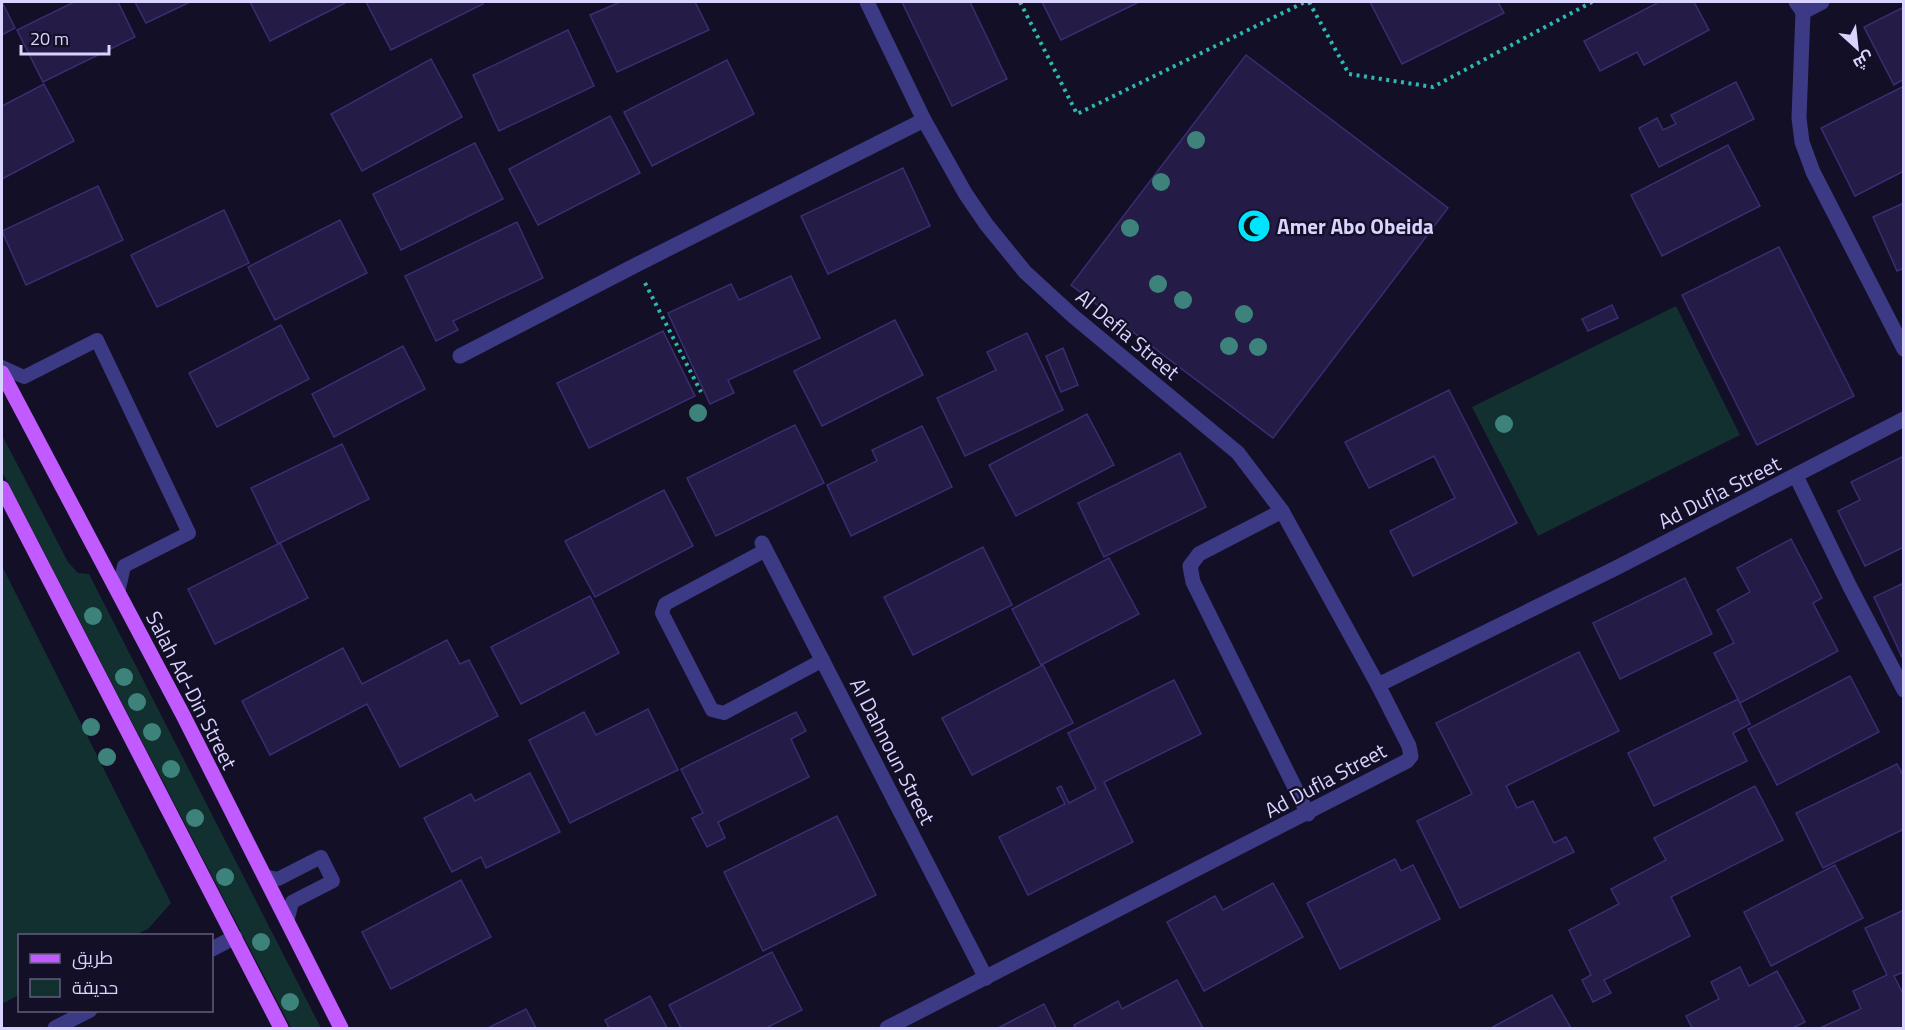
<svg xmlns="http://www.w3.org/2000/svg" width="1905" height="1030" font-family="'Titillium Web',Cairo,sans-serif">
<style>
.green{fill:#12302f}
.building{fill:#241b47;stroke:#3b2d73;stroke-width:1.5}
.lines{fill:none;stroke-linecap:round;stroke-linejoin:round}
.path{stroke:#2fb8b0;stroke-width:4;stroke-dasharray:3 4.5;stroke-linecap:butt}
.service{stroke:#3d3a85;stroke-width:14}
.minor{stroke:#3d3a85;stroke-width:15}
.primary{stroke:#c25bff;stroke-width:15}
.tree{fill:#3d827b}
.labels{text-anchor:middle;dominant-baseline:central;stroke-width:4.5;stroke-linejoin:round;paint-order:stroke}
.poi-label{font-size:21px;font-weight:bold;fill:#d9d4ff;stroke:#130f26;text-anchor:start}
.street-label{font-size:21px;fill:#d9d4ff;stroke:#130f26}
</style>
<rect width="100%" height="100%" fill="#130f26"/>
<g class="green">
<polygon points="1676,306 1740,435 1538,536 1472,407"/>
<polygon points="2,435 68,562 78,573 89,574 321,1028 291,1028 2,472"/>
<polygon points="2,566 171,903 148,929 135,935 20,936 19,995 2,1004"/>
</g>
<g class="building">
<polygon points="2,2 15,28 2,35"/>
<polygon points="74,2 118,2 135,37 43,82 17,30"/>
<polygon points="135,2 190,2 146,23"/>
<polygon points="250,2 347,2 270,41"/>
<polygon points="366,2 482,2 483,4 391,50"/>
<polygon points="620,2 695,2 709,30 617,72 590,15"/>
<polygon points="902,2 970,2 1007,79 952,106"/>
<polygon points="1042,2 1139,2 1061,40"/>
<polygon points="1370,2 1498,2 1504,13 1402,64"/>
<polygon points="1659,2 1694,2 1709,30 1644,65 1637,52 1600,71 1584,41"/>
<polygon points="1904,7 1904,79 1894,85 1864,27"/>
<polygon points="568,30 594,86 499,131 473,75"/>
<polygon points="1246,55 1448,208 1273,438 1071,285"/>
<polygon points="431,59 462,117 362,171 331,114"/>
<polygon points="727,60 754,114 652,166 624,112"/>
<polygon points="1736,82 1754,119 1659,167 1639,128 1657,118 1663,130 1676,124 1671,115"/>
<polygon points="44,84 74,141 2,179 2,106"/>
<polygon points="1904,86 1904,171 1855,196 1821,128"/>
<polygon points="610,116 640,173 538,225 509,169"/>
<polygon points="475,143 503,199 401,250 373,194"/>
<polygon points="1728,145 1760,206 1662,256 1631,195"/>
<polygon points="903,168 930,226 828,274 801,216"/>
<polygon points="98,186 123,240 26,285 2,231"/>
<polygon points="1904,203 1904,268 1897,271 1873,217"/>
<polygon points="224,210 249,263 157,307 131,255"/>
<polygon points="340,220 367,273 275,320 248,267"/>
<polygon points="517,222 543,278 453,321 458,330 436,341 405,276"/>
<polygon points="1779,247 1854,396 1757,445 1682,295"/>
<polygon points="791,276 820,338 728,380 734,393 710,404 668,313 731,284 739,300"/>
<polygon points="1612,305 1618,318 1588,331 1582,319"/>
<polygon points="895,320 923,375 822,426 794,371"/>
<polygon points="281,325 309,379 217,427 189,373"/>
<polygon points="663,331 695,396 589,448 557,383"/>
<polygon points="1027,333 1063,410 965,456 937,398 996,370 987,352"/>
<polygon points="403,346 425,389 334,437 312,394"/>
<polygon points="1063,348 1078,385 1061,392 1046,356"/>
<polygon points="1449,390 1517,523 1413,576 1390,531 1455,498 1434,456 1369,488 1345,442"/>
<polygon points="1087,414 1114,465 1016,516 989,465"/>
<polygon points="795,425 824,483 716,536 687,478"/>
<polygon points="922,426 952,487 851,536 827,485 877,461 872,450"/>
<polygon points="342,444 369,499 278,544 251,488"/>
<polygon points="1180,453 1206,507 1104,557 1078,503"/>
<polygon points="1904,456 1904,547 1865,566 1838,511 1860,500 1851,482"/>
<polygon points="664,490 693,546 595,597 565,541"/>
<polygon points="1791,539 1822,598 1813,603 1838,651 1740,703 1714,653 1734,643 1717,610 1750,592 1737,568"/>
<polygon points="280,543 308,598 215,644 188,589"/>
<polygon points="983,547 1012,605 913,655 884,597"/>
<polygon points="1109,558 1139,614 1041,665 1012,609"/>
<polygon points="1685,578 1712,634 1620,679 1593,623"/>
<polygon points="1904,583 1904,657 1902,657 1874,597"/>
<polygon points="590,596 619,653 521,704 491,647"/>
<polygon points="447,640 460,664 469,660 498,716 400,767 367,704 270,755 242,701 343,648 362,684"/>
<polygon points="1579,652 1619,731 1506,786 1517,808 1533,801 1554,843 1566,837 1574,852 1460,908 1417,821 1472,794 1436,723"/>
<polygon points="1043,665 1073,723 972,775 942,718"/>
<polygon points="1850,676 1879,732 1777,785 1748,729"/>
<polygon points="1174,680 1201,734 1104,782 1133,842 1028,895 999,837 1065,804 1057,788 1061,786 1069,803 1096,789 1068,733"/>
<polygon points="1738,699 1750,724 1733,733 1747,761 1654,806 1628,753"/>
<polygon points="648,709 678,770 570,823 529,740 584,712 596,735"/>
<polygon points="796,712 806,731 791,739 809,777 718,822 725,838 707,847 692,818 703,813 681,769"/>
<polygon points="1897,764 1904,777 1904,829 1823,868 1796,813"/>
<polygon points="530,773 560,832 486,868 481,857 452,872 424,818 471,794 475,801"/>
<polygon points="1755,786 1783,840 1671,897 1690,936 1604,980 1611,993 1593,1002 1582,980 1591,975 1569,930 1619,904 1611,889 1666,860 1654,838"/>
<polygon points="837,816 876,895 763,951 724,872"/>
<polygon points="1395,859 1401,871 1413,865 1440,919 1340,969 1307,903"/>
<polygon points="1835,865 1863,918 1771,966 1744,912"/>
<polygon points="461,880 491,937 391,989 362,932"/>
<polygon points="1273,883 1303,937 1204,991 1167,922 1215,896 1223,910"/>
<polygon points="1904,910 1904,972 1894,976 1904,996 1904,1028 1820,1028 1861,1009 1853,991 1887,975 1865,928"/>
<polygon points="772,952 802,1010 766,1028 681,1028 669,1005"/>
<polygon points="1740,967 1749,986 1777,971 1805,1022 1793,1028 1692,1028 1686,1016 1719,999 1711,982"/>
<polygon points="1177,980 1203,1028 1076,1028 1074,1025 1118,1001 1122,1009"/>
<polygon points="1552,995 1571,1028 1491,1028"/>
<polygon points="650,996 667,1028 609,1028 605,1020"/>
<polygon points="1044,1004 1056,1028 998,1028"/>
<polygon points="526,1009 536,1028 488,1028"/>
</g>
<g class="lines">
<g class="path">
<polyline points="1020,2 1077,114 1305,2"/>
<polyline points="1309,2 1349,74 1433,87 1592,2"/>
<polyline points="645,283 701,392"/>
</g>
<g class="service">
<polyline points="2,367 24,377 97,340 189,533 124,566 118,593"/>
<polyline points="766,550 665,604 662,613 712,710 724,713 823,660"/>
<polyline points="264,876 278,879 321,857 333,881 292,902 287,922"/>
</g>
<g class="minor">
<polyline points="867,2 924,120 965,193 986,224 1025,272 1073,316 1238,453 1282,511 1378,685"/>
<polyline points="1796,2 1803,12 1822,2"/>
<polyline points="1803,12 1799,118 1802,142 1813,172 1904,349"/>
<polyline points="460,356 636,265 924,120"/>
<polyline points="1796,476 1850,587 1904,690"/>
<polyline points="1282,511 1199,554 1190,566 1193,582 1308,814"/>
<polyline points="762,543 986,978"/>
<polyline points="212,949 235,937"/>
<polyline points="55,1028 90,1010"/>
<polyline points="887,1028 1407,761 1411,756 1409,746 1378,685 1616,568 1904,419"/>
</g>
<g class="primary">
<polyline points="2,373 183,715 341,1028"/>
<polyline points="2,488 281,1028"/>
</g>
</g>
<g class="tree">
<circle cx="1196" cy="140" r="9"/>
<circle cx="1161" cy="182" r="9"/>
<circle cx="1130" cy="228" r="9"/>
<circle cx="1158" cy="284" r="9"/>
<circle cx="1183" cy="300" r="9"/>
<circle cx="1244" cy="314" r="9"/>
<circle cx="1229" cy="346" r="9"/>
<circle cx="1258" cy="347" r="9"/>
<circle cx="698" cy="413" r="9"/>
<circle cx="1504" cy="424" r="9"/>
<circle cx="93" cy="616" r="9"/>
<circle cx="124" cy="677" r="9"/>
<circle cx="137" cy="702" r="9"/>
<circle cx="91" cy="727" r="9"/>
<circle cx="152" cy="732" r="9"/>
<circle cx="107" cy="757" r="9"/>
<circle cx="171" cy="769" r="9"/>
<circle cx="195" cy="818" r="9"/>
<circle cx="225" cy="877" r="9"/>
<circle cx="261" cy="942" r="9"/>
<circle cx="290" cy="1002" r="9"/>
</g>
<defs>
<symbol id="mosque-disc" viewBox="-11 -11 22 22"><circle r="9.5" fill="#00e5ff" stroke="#130f26"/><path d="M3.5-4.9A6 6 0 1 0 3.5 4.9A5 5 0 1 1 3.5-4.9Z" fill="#111"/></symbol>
</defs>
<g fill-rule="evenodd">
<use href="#mosque-disc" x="1235" y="207" width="38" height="38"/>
</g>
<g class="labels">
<g class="poi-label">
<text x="1277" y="226">Amer Abo Obeida</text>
</g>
<g class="street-label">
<text transform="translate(1128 334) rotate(40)">Al Defla Street</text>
<text transform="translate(1719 492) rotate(-27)">Ad Dufla Street</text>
<text transform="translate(192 690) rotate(63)">Salah Ad-Din Street</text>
<text transform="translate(893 751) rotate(63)">Al Dahnoun Street</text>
<text transform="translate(1325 780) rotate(-28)">Ad Dufla Street</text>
</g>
</g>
<rect width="1905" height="1030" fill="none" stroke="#d9d4ff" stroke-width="6"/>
<rect x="18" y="934" width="195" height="78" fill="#130f26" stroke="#625e7d" stroke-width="1.5"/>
<rect x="30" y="954" width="30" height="9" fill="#c25bff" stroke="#625e7d" stroke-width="1.5"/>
<text x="72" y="964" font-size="18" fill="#d9d4ff">طريق</text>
<rect x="30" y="979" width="30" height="18" fill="#12302f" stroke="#625e7d" stroke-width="1.5"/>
<text x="72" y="994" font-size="18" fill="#d9d4ff">حديقة</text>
<g transform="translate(1857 48) rotate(153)" stroke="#130f26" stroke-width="4.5" paint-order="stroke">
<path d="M0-4.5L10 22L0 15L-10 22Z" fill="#d9d4ff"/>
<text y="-9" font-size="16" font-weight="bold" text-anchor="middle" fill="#d9d4ff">ش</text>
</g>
<path d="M21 45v9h88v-9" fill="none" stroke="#d9d4ff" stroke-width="3"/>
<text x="30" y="45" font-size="18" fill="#d9d4ff" stroke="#130f26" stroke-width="4.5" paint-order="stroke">20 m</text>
</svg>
